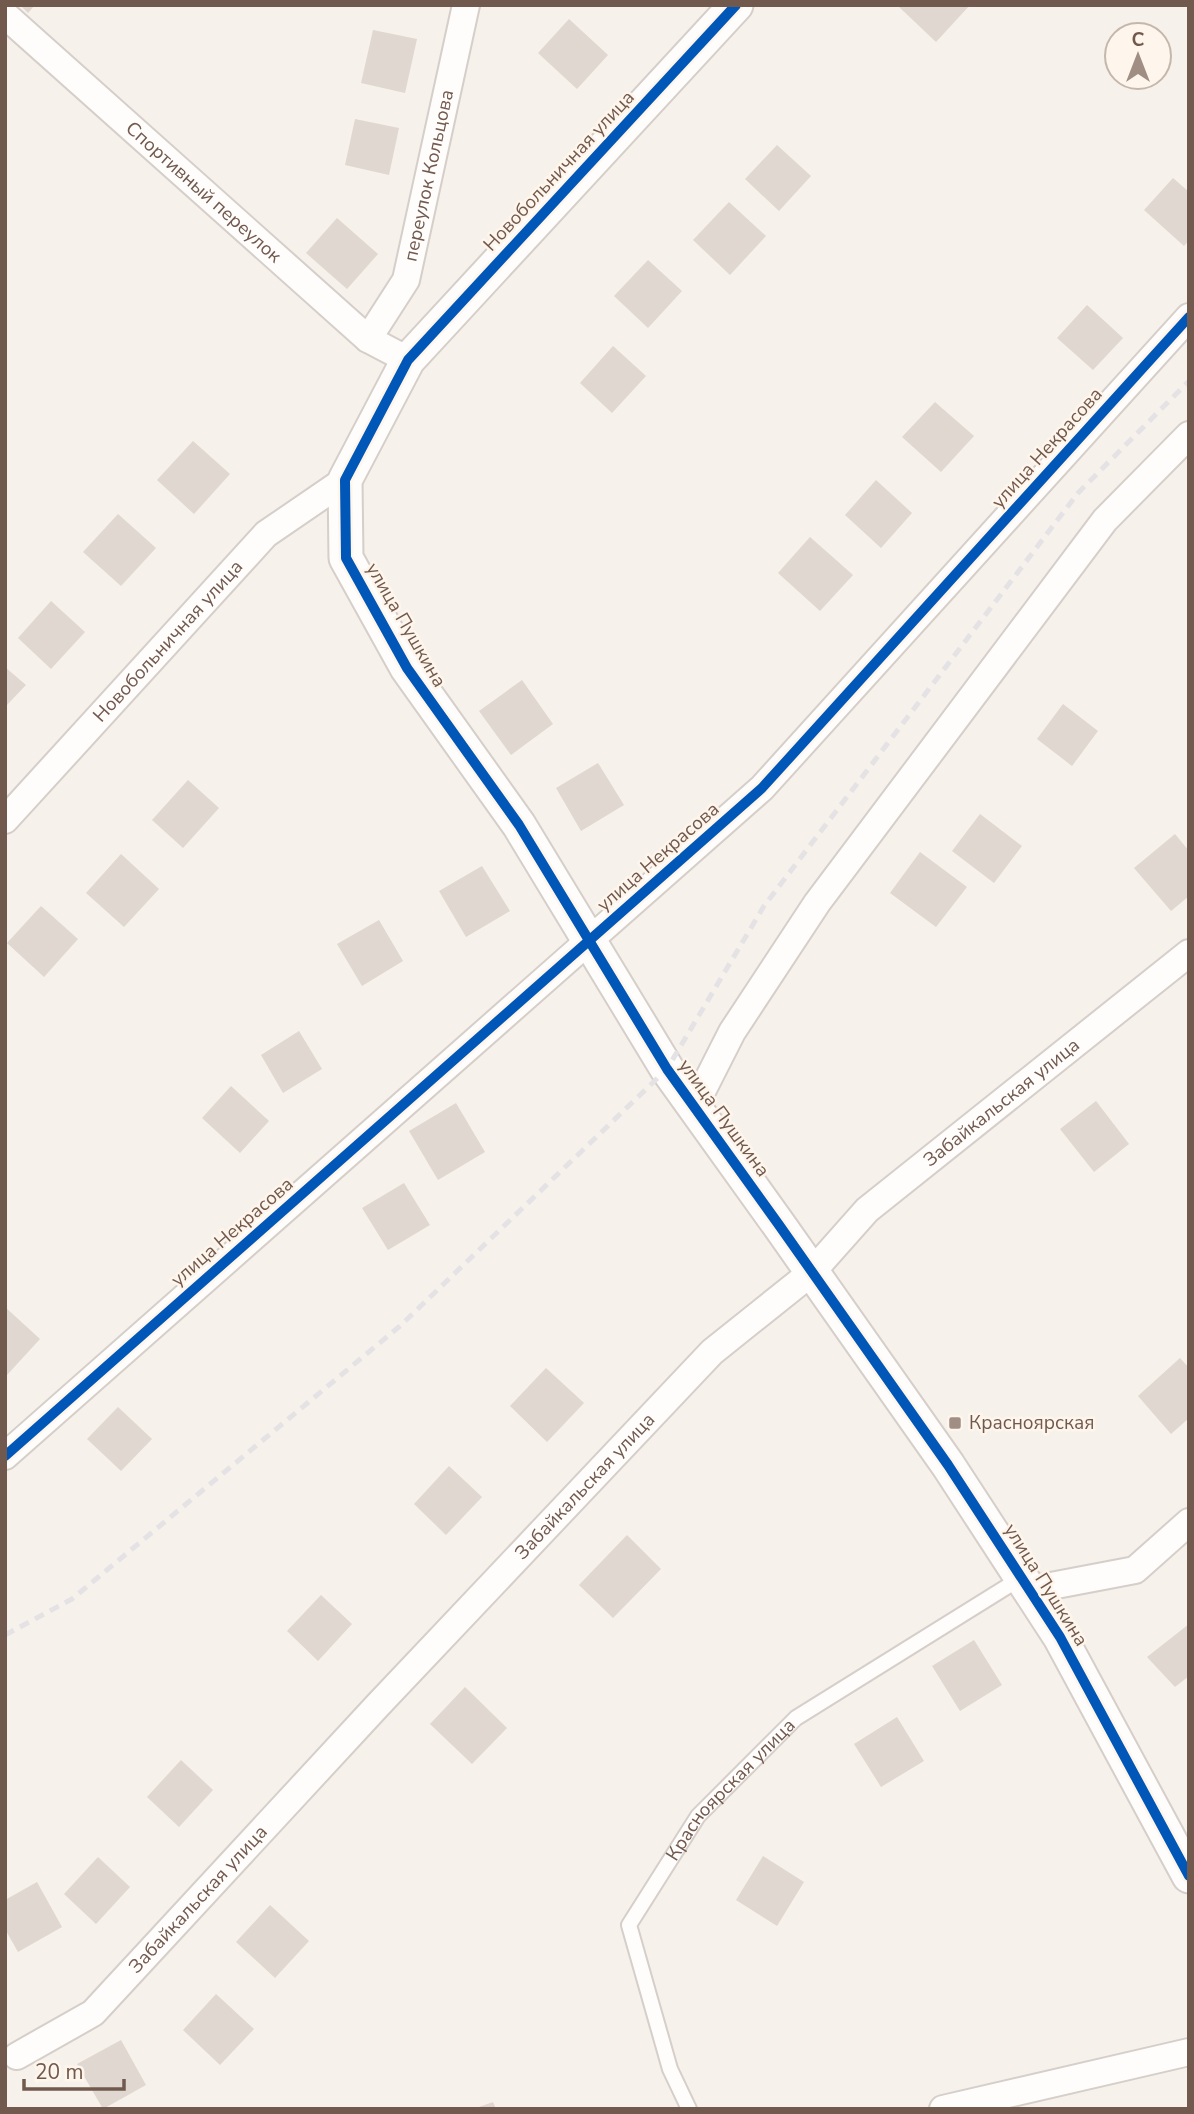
<svg xmlns="http://www.w3.org/2000/svg" width="1194" height="2114" font-family="'Nunito Sans',sans-serif">
<style>
.building{fill:#dfd7d0}
.lines{fill:none;stroke-linecap:round;stroke-linejoin:round}
.service-casing{stroke:#d5cec9;stroke-width:18}
.minor-casing{stroke:#d5cec9;stroke-width:30}
.tertiary-casing{stroke:#d5cec9;stroke-width:37}
.service{stroke:#fefdfc;stroke-width:14}
.minor{stroke:#fefdfc;stroke-width:26}
.tertiary{stroke:#fefdfc;stroke-width:33}
.rail{stroke:#e4e2e4;stroke-width:5;stroke-dasharray:10 7;stroke-linecap:butt}
.cycleway-casing{stroke:#fef6ec;stroke-width:15}
.cycleway{stroke:#0057b8;stroke-width:10}
.poi-dot{fill:#a08e84;stroke:#fef6ec;stroke-width:2.5}
.labels{text-anchor:middle;dominant-baseline:central;stroke-width:5;stroke-linejoin:round;paint-order:stroke}
.street-label{font-size:19px;fill:#72594d;stroke:#fef6ec}
.poi-label{font-size:19px;fill:#72594d;stroke:#fef6ec;text-anchor:start}
</style>
<rect width="100%" height="100%" fill="#f6f1ea"/>
<g class="building">
<polygon points="20,5 35,5 28,13"/>
<polygon points="897,5 970,5 936,42"/>
<polygon points="569,19 608,55 577,89 538,53"/>
<polygon points="373,30 417,39 405,93 361,83"/>
<polygon points="355,119 399,128 389,175 345,165"/>
<polygon points="777,145 811,176 779,211 745,179"/>
<polygon points="1173,178 1189,192 1189,240 1184,246 1144,210"/>
<polygon points="729,202 766,236 730,275 693,240"/>
<polygon points="337,218 378,254 347,289 306,253"/>
<polygon points="648,260 682,291 648,328 614,296"/>
<polygon points="1087,305 1123,338 1093,370 1057,338"/>
<polygon points="613,346 646,376 612,413 580,383"/>
<polygon points="935,402 974,436 941,472 902,437"/>
<polygon points="193,441 230,474 194,514 157,480"/>
<polygon points="876,480 912,513 881,548 845,515"/>
<polygon points="118,514 156,548 121,586 83,552"/>
<polygon points="810,537 853,575 820,611 778,573"/>
<polygon points="51,601 85,632 51,669 18,638"/>
<polygon points="5,667 26,685 5,707"/>
<polygon points="522,680 553,724 511,755 479,711"/>
<polygon points="1063,704 1098,731 1072,766 1037,739"/>
<polygon points="598,763 624,805 581,831 556,788"/>
<polygon points="188,780 219,808 183,848 152,820"/>
<polygon points="980,814 1022,846 994,883 952,851"/>
<polygon points="1175,834 1189,851 1189,896 1171,911 1134,868"/>
<polygon points="920,852 967,887 936,927 890,893"/>
<polygon points="121,854 159,889 124,927 86,893"/>
<polygon points="482,866 510,911 466,937 439,891"/>
<polygon points="41,906 78,939 44,977 7,943"/>
<polygon points="379,920 403,961 362,986 337,944"/>
<polygon points="299,1031 322,1069 283,1093 261,1055"/>
<polygon points="231,1086 269,1121 240,1153 202,1118"/>
<polygon points="1096,1101 1129,1144 1094,1172 1060,1129"/>
<polygon points="456,1103 485,1152 438,1180 409,1131"/>
<polygon points="404,1183 430,1225 388,1250 362,1208"/>
<polygon points="5,1307 40,1339 7,1375 5,1374"/>
<polygon points="1180,1358 1189,1368 1189,1418 1171,1434 1138,1396"/>
<polygon points="546,1368 584,1403 547,1442 510,1406"/>
<polygon points="118,1407 152,1439 121,1471 87,1439"/>
<polygon points="449,1466 482,1497 446,1535 414,1504"/>
<polygon points="627,1535 661,1569 613,1618 579,1585"/>
<polygon points="321,1595 352,1624 318,1661 287,1631"/>
<polygon points="1189,1624 1189,1676 1175,1687 1147,1657"/>
<polygon points="974,1640 1002,1685 960,1711 932,1666"/>
<polygon points="465,1687 507,1728 472,1764 430,1724"/>
<polygon points="897,1717 924,1761 881,1787 854,1744"/>
<polygon points="181,1760 213,1790 179,1827 147,1797"/>
<polygon points="763,1856 804,1882 777,1926 736,1900"/>
<polygon points="98,1857 130,1887 96,1924 64,1894"/>
<polygon points="37,1882 62,1927 18,1952 5,1929 5,1900"/>
<polygon points="270,1905 309,1941 275,1978 236,1942"/>
<polygon points="216,1994 254,2029 220,2065 183,2030"/>
<polygon points="121,2040 146,2085 103,2109 77,2064"/>
<polygon points="493,2102 496,2109 476,2109 476,2108"/>
</g>
<g class="lines">
<defs>
<g id="service">
<path id="s1" d="M689,2109L670,2069L629,1925L698,1816L796,1718L1021,1578"/>
</g>
<g id="minor">
<path id="s2" d="M5,15L368,339L408,360"/>
<path id="s3" d="M368,339L406,280L466,5"/>
<path id="s4" d="M5,820L266,534L345,480"/>
<polyline points="694,1107 732,1032 817,903 1105,520 1189,435"/>
<polyline points="5,1456 762,788 1189,317"/>
<polyline points="1030,1590 1135,1570 1189,1522"/>
<path id="s5" d="M17,2056L93,2013L378,1705L712,1352L812,1272L867,1210L1189,953"/>
<polyline points="943,2109 1189,2052"/>
</g>
<polyline id="tertiary" points="736,5 408,360 345,480 346,558 407,668 519,825 667,1069 779,1225 948,1465 1060,1637 1189,1876"/>
</defs>
<use href="#service" class="service-casing"/>
<use href="#minor" class="minor-casing"/>
<use href="#tertiary" class="tertiary-casing"/>
<use href="#service" class="service"/>
<use href="#minor" class="minor"/>
<use href="#tertiary" class="tertiary"/>
<polyline class="rail" points="5,1635 72,1599 400,1326 667,1069 764,906 1078,493 1189,381"/>
<defs>
<g id="cycleway">
<polyline points="736,5 408,360 345,480 346,558 407,668 519,825 667,1069 779,1225 948,1465 1060,1637 1189,1876"/>
<polyline points="5,1456 762,788 1189,317"/>
</g>
</defs>
<use href="#cycleway" class="cycleway-casing"/>
<use href="#cycleway" class="cycleway"/>
</g>
<rect class="poi-dot" x="948" y="1416" width="14" height="14" rx="3.5"/>
<g class="labels">
<g class="street-label">
<text transform="translate(559 171) rotate(-47)">Новобольничная улица</text>
<text stroke="none"><textPath href="#s3" startOffset="177">переулок Кольцова</textPath></text>
<text stroke="none"><textPath href="#s2" startOffset="266">Спортивный переулок</textPath></text>
<text transform="translate(1047 448) rotate(-48)">улица Некрасова</text>
<text transform="translate(406 625) rotate(60)">улица Пушкина</text>
<text stroke="none"><textPath href="#s4" startOffset="242">Новобольничная улица</textPath></text>
<text transform="translate(658 857) rotate(-41)">улица Некрасова</text>
<text stroke="none"><textPath href="#s5" startOffset="1376">Забайкальская улица</textPath></text>
<text transform="translate(724 1118) rotate(54)">улица Пушкина</text>
<text transform="translate(232 1232) rotate(-41)">улица Некрасова</text>
<text stroke="none"><textPath href="#s5" startOffset="808">Забайкальская улица</textPath></text>
<text transform="translate(1046 1585) rotate(58)">улица Пушкина</text>
<text stroke="none"><textPath href="#s1" startOffset="364">Красноярская улица</textPath></text>
<text stroke="none"><textPath href="#s5" startOffset="242">Забайкальская улица</textPath></text>
</g>
<g class="poi-label">
<text x="969" y="1423">Красноярская</text>
</g>
</g>
<rect width="1194" height="2114" fill="none" stroke="#72594d" stroke-width="14"/>
<g transform="translate(1138 56)"><circle r="33" fill="#fef6ec" stroke="#c6b7ac" stroke-width="2"/>
<path d="M0-5L12 26L0 18L-12 26Z" fill="#a08e84"/>
<text y="-10" font-size="19" font-weight="bold" text-anchor="middle" fill="#72594d">С</text>
</g>
<path d="M24 2079v10h100v-10" fill="none" stroke="#72594d" stroke-width="3.5"/>
<text x="35" y="2079" font-size="21" fill="#72594d" stroke="#fef6ec" stroke-width="5" paint-order="stroke">20 m</text>
</svg>
